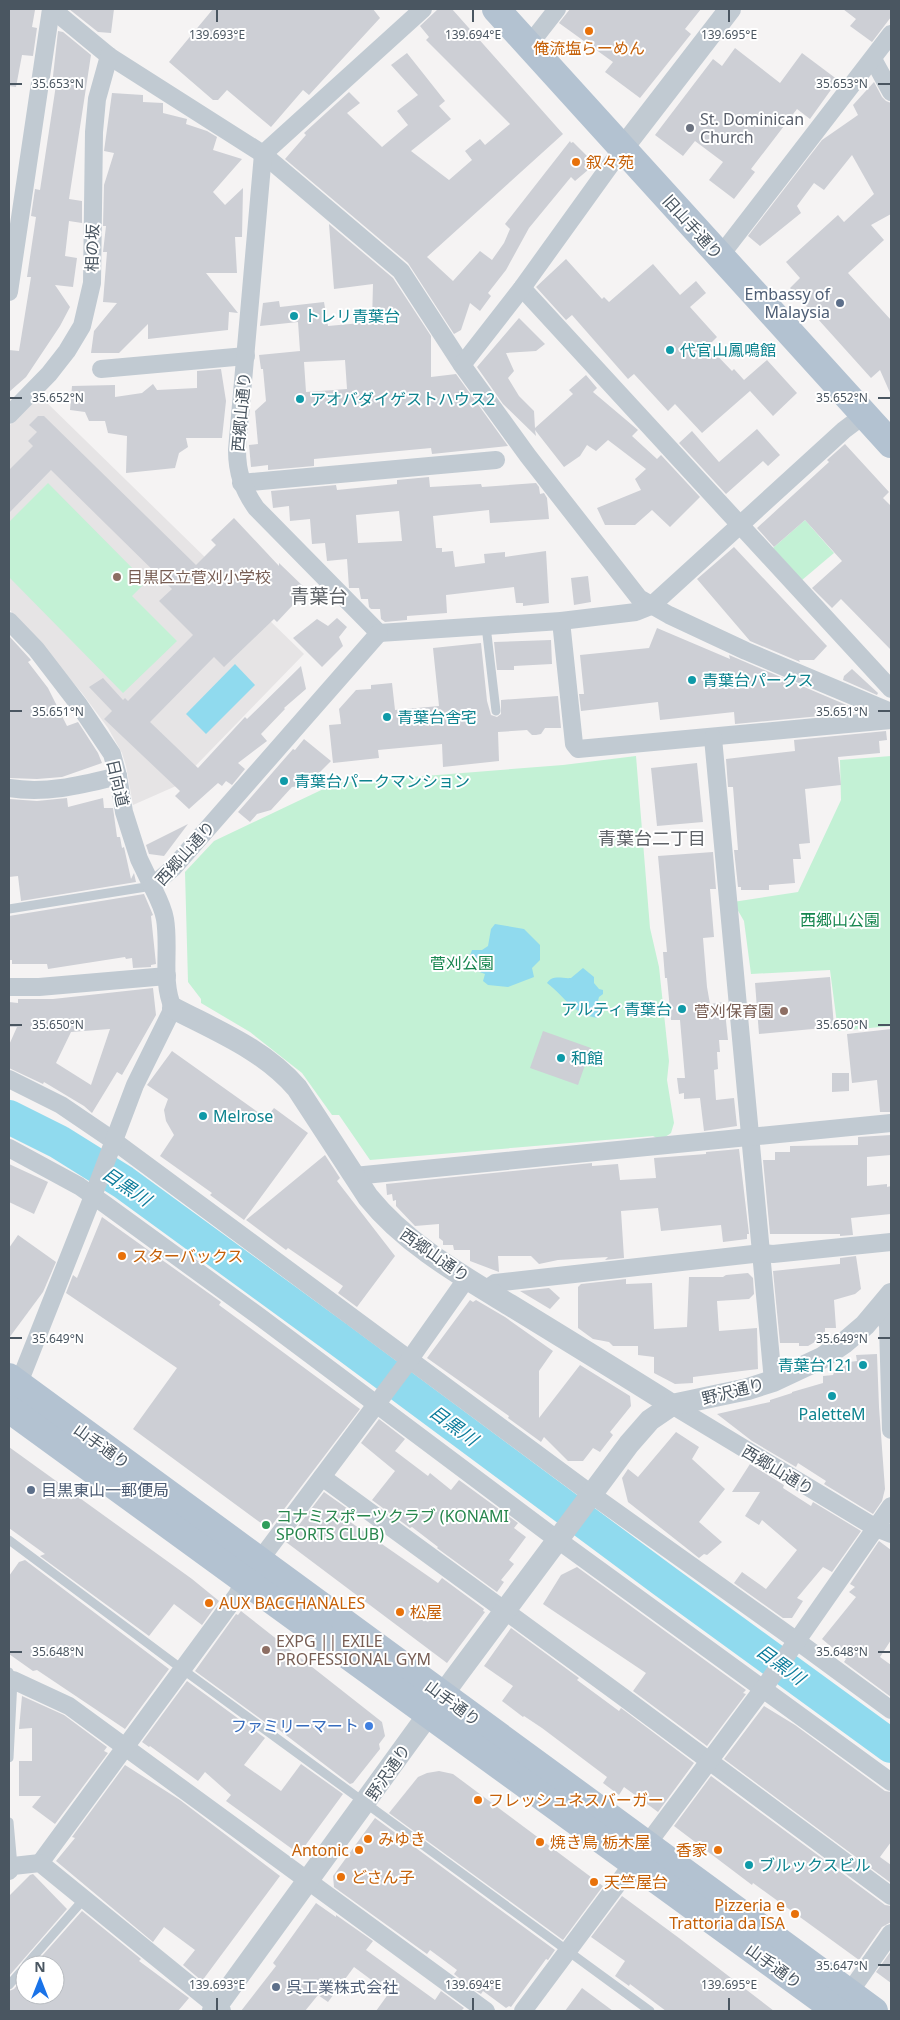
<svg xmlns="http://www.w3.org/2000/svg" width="900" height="2020" font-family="'Noto Sans','Noto Sans JP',sans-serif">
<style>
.education{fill:#e6e4e5}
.green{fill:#c3f1d5}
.water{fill:#90daee}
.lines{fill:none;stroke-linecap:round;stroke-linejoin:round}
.river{stroke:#90daee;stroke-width:34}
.building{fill:#cdcfd5;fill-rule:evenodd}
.service{stroke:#c1cad2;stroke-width:9}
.minor{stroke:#c1cad2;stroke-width:18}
.tertiary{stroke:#c1cad2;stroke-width:22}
.primary{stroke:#b3c2d1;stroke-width:28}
.ticks{fill:none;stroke:#4a5661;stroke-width:2}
.food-dot{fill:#e8710a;stroke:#fff;stroke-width:2}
.worship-dot{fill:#6b7280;stroke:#fff;stroke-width:2}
.service-dot{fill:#5c6f8a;stroke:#fff;stroke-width:2}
.culture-dot{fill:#0f9aa8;stroke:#fff;stroke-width:2}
.education-dot{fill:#8d6e63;stroke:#fff;stroke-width:2}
.leisure-dot{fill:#2e9e5b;stroke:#fff;stroke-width:2}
.shop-dot{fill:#3f7fe0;stroke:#fff;stroke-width:2}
.labels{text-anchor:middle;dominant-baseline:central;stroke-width:4;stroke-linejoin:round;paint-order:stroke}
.food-label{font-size:16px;fill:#c56008;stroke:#fff;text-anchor:start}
.worship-label{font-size:16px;fill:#5b616d;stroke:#fff;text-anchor:start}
.street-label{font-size:16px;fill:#4a5661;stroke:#fff}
.service-label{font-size:16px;fill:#4e5e75;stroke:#fff;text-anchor:start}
.culture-label{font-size:16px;fill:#0d838f;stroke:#fff;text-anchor:start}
.education-label{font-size:16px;fill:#785e54;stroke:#fff;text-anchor:start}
.park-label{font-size:16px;fill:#17864f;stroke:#fff}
.leisure-label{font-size:16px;fill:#27864d;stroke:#fff;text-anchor:start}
.shop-label{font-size:16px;fill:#366cbe;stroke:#fff;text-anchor:end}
.neighbourhood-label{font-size:18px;fill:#5f6368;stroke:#fff}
.water-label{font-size:18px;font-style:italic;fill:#0c7c9b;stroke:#fff}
.quarter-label{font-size:19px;fill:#5f6368;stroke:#fff}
.ticks-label{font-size:12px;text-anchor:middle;fill:#4a5661;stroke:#fff;stroke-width:4;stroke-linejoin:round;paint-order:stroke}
</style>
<rect width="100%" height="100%" fill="#f5f3f3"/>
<polygon class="education" points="39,395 304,654 176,786 133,805 126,766 122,753 108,728 82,693 9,609 9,426"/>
<g class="green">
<polygon points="48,483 146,582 132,596 177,641 123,693 9,577 9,522"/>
<polygon points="805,520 834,553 802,580 773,548"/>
<polygon points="636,756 650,928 659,967 669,1061 667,1080 674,1123 671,1133 661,1140 653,1136 370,1160 339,1115 332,1115 302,1073 250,1032 201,1003 201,999 188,982 185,872 214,841 336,783 563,765"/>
<polygon points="891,756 891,1026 838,1031 830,970 751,974 744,921 733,902 798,892 841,800 840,760"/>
</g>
<g class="water">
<polygon points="235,664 255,685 206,734 186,714"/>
<polygon points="495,924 524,929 540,945 540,960 532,968 534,977 508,987 488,985 483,981 485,974 466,967 472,950 482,950 488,946 491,929"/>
<path d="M583,968L594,977V983L599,989L603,990V994L599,997C596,1005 602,1010 599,1018C572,1015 566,997 547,983C553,974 562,979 571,978Z"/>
</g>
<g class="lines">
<polyline class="river" points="9,1117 59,1142 123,1182 337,1338 663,1580 891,1746"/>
</g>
<g class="building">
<polygon points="9,9 35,10 32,27 37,28 33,56 22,55 16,87 9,86"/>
<polygon points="69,9 114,9 111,33 98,32"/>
<polygon points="213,9 373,9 380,18 309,95 303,90 271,127 227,90 218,100 213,100 169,62"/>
<polygon points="438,9 452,9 563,134 427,257 453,281 480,251 492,260 504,243 510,229 505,224 570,141 571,143 573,142 595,164 575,181 571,177 529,228 506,270 488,293 491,296 480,311 470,303 461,330 454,334 408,263 285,159 306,135 304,133 349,92 360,103 347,113 382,147 408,125 397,111 418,95 391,65 407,53 445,101 439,106 451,119 411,151 449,180 472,160 465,151 480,139 485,145 510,124 426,40 429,37 420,26"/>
<polygon points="570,9 701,9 685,29 691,34 640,98 605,72 613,62 559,23"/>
<polygon points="843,9 891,9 891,17 872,42 850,26 856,19"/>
<polygon points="58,31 63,32 91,55 69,199 82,201 82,223 69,221 65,256 77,258 73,287 55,285 70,307 60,326 26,377 9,392 9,350 19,351 31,277 27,277 36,217 31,216 35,189 40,190 56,85 52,85"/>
<polygon points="735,48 780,83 802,53 838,80 810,119 797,109 751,169 755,172 734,199 709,180 723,162 695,141 683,156 655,135 713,59 722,66"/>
<polygon points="874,82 882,97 886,101 891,103 891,214 871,225 884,240 848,273 891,320 891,395 880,370 871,378 790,288 800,278 786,262 838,215 844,222 874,194 852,155 824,190 814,183 797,206 801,213 760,246 748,236 822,140 858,115 853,105"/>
<polygon points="112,93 143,95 143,102 163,103 163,113 187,119 186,124 207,131 217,137 213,150 242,159 213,192 225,205 243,188 242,237 235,237 237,273 206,273 238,313 229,312 228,330 148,339 148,324 119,353 91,353 94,331 117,303 103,302 107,252 103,252 106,226 103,226 104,185 114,153 104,151"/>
<path d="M329,224L393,278L431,336V377L456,374L508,446L432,454L431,448L314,459V466L268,470V465L251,467L249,445L258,444L255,411L266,401L263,369H261L259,355L300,351L298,322L260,326L263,303L279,301L280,307L324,302L328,326L372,322L373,284L334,289ZM345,360L347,389L306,392L304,362Z"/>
<polygon points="566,259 602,299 604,297 609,302 653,264 680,295 696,281 706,293 690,307 717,337 708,346 732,371 734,369 744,380 767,360 797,393 773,416 750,391 702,433 675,404 668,411 634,374 628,379 572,315 566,320 536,287"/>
<polygon points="519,318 545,344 536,351 506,353 514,371 508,378 519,396 534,411 535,428 573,394 569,390 586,375 597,388 593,392 638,430 632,436 657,459 661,455 700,497 670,527 652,510 635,525 605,525 597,508 641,490 635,479 646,469 608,440 596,451 587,445 580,456 564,467 535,430 536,436 503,404 477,367"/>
<polygon points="221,369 226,401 222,438 186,438 188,447 179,453 175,468 126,473 127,436 108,433 105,421 89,421 85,412 70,410 72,386 115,385 115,397 142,393 153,384 157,390 197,388 197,371"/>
<polygon points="38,416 44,416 196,565 216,545 211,540 234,518 279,566 279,563 307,590 277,622 274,619 224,667 214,657 150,722 198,768 245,717 247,719 301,666 306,689 284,708 285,709 261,734 267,741 238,763 245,769 232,785 226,781 222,786 218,783 189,809 175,796 180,791 104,719 112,711 89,687 103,678 123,700 125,698 128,701 193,635 159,601 172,589 51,470 9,513 9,470 33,446 28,441 37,432 29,425"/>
<polygon points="757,429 780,455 768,466 763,461 726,494 679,443 692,431 719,462"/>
<polygon points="845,444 889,492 883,498 891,506 891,650 841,599 832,608 812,588 842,561 805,520 774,547 757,528 829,462 827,460"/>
<path d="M429,477L430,487L481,484L482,487L536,483L539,487L540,494L544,493L547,498L549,519L490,523L489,510L433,516L436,548H442V552L453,551L455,567L485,563L484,554L505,552V557L546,551L549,603L523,606V603H516L514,587L446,595L447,613L407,616V620L385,622L381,619L380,609H371L369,607L368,599H361L359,588H349L347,559L327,561L325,543L312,544L310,519L290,521L289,506L273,508L271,491L336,485L337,490L397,484V480ZM399,511L402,541L358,543L356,515Z"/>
<polygon points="734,547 827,646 814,660 799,660 800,662 750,641 697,579"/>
<polygon points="588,576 591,602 574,605 571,578"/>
<polygon points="337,618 347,627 339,637 343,646 322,667 293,638 317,619 328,626"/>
<polygon points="657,628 730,659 729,655 863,712 735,724 734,712 660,720 658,702 581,711 579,694 584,694 580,655 649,648"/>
<polygon points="9,636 31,660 28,662 48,688 67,726 78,722 98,753 102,763 62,777 37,779 9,778"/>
<polygon points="551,640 552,664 514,666 514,670 497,670 494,642"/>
<polygon points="481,643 487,701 491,715 497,717 501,714 501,700 558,696 561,728 545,728 541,734 536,735 532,735 527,730 498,732 499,761 443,767 442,744 378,750 379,758 333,763 329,725 341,724 339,709 356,690 371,689 371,685 392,683 395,710 439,706 433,648"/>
<polygon points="852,669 878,693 877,695 843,680 844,676"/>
<polygon points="886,731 887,740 879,741 880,753 838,757 841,785 805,789 810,843 799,844 801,859 793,859 795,883 769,885 769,890 741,890 741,887 738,887 734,850 738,850 733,787 728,787 726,759 795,751 794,740"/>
<polygon points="304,739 331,761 313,779 310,776 299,786 292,787 271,810 257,814 250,822 238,812 293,749 295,750"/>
<polygon points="697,763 703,822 657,826 651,768"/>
<polygon points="67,798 68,807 103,798 104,808 113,808 117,837 120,837 122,848 124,847 131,879 134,873 136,882 21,901 18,876 9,877 9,799 37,801"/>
<polygon points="188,824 164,856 149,854 146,845"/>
<polygon points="713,852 716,889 710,889 714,937 703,938 707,987 710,1004 724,1002 728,1040 719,1040 720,1052 717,1052 718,1069 714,1070 716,1100 734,1098 737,1126 704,1131 700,1098 684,1099 684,1093 679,1094 677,1078 685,1078 680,1020 671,1020 667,978 665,978 663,952 667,952 658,856"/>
<polygon points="144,894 153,915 151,916 156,964 151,965 151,967 133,968 132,958 126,959 125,957 48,969 47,964 12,964 12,960 9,960 9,916"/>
<polygon points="830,977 834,1027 759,1034 755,983"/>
<path d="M153,988L156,1015L122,1075L117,1072L92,1113L84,1106L44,1082L43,1084L9,1068V1045L17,1027H9V1002L18,1003V999H53ZM110,1029L91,1085L56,1063L71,1032Z"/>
<polygon points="891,1029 891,1112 880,1112 877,1080 852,1083 847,1034"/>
<polygon points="543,1031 591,1048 578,1085 530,1068"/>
<polygon points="172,1051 266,1118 274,1108 308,1133 244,1220 210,1195 212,1193 160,1156 174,1135 166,1121 164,1110 168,1099 147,1085"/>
<polygon points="832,1073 849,1073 849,1091 832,1092"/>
<polygon points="891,1135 891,1155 867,1157 867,1186 887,1184 887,1187 891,1186 891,1214 851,1218 853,1235 840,1236 840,1234 770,1234 763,1160 775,1160 775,1152 790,1152 790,1146 858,1145 858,1137"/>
<polygon points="739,1149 749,1234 747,1234 747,1239 723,1242 721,1225 661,1231 658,1208 621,1211 624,1258 605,1260 608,1257 558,1260 539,1264 531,1256 498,1256 499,1272 470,1261 470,1250 454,1250 453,1245 443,1245 443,1241 439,1238 439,1224 415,1226 396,1206 396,1200 393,1201 392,1194 387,1195 386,1184 592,1163 592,1166 618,1164 620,1180 656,1178 654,1158 706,1154 706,1152"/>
<polygon points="325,1155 340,1178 337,1181 395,1256 357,1307 338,1293 343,1286 288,1248 286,1250 246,1220"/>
<polygon points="9,1164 48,1182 34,1214 9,1202"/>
<polygon points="102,1217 221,1302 219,1305 360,1409 269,1529 133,1429 177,1368 66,1293 73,1275 77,1278"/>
<polygon points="18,1235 56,1262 43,1292 9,1338 9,1248"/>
<polygon points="856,1256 861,1289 855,1294 834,1300 836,1328 825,1328 825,1336 808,1346 799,1346 799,1343 780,1343 773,1271 840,1264 840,1258"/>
<polygon points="748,1273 753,1278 754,1294 749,1299 717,1301 719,1331 757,1328 758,1369 693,1377 693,1383 675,1384 654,1373 654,1357 638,1355 638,1346 613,1346 609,1342 593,1339 578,1328 578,1287 581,1284 626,1279 626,1284 652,1283 654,1329 687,1327 689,1277 723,1277 726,1275"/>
<polygon points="549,1288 560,1298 550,1309 520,1291"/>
<polygon points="470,1300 473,1302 476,1300 505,1317 553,1351 539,1371 539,1418 580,1365 630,1396 631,1406 610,1432 613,1435 600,1452 593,1448 583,1461 568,1461 544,1437 541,1442 508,1418 509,1416 427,1358"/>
<polygon points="877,1354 879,1407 885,1489 882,1501 873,1514 824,1484 826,1481 798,1463 796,1467 752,1441 717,1414 770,1402 770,1400 792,1393 792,1392 823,1383 823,1376 833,1375 835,1370 849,1364 849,1362 857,1361 856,1355"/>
<polygon points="379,1419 405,1439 395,1451 428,1476 430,1473 451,1490 459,1480 518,1523 514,1528 526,1537 509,1560 514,1564 501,1580 504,1582 497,1592 437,1548 438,1547 412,1527 410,1528 372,1500 395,1471 361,1443"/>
<polygon points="676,1432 699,1447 692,1459 725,1489 699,1522 722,1542 707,1555 704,1554 699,1558 628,1502 622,1478 628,1469 638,1477"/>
<polygon points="9,1447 192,1579 219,1601 202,1625 174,1604 149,1636 40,1556 45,1554 9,1528"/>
<polygon points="750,1464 784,1485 783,1488 811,1506 813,1502 861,1531 832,1572 823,1567 797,1598 803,1601 792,1618 783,1618 734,1583 742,1572 766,1589 797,1550 762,1520 759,1525 745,1516 760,1492 732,1492"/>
<polygon points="324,1492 348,1509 343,1517 438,1583 442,1578 484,1609 483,1611 485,1612 447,1663 286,1542"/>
<polygon points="879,1541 891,1550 891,1640 880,1657 891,1665 891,1697 844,1662 846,1659 822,1639 856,1597 849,1592 855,1587 850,1584"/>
<polygon points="25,1560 169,1669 125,1729 37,1670 33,1671 9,1654 9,1576 19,1562"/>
<polygon points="577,1567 746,1690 743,1693 746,1694 707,1746 633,1691 646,1673 543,1604 561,1575"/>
<polygon points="241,1611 382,1722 385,1736 379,1744 380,1749 353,1783 350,1784 274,1726 273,1728 195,1671 236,1614 238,1615"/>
<polygon points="511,1628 579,1678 577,1680 619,1711 621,1708 694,1763 658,1812 624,1787 619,1795 603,1783 607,1777 542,1728 524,1716 523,1717 502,1701 513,1686 484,1666"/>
<polygon points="187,1681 265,1738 244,1765 281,1791 301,1764 343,1794 299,1854 226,1801 231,1795 205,1772 198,1781 150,1746 149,1747 142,1742"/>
<polygon points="22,1696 64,1715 107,1747 104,1751 108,1753 55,1824 32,1807 41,1796 19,1796 19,1761 32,1761 32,1728 19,1729"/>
<polygon points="764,1706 795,1725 885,1791 891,1792 891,1842 880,1857 891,1865 891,1883 724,1759"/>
<polygon points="125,1765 180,1800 280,1876 202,1981 183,1965 195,1950 164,1927 153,1942 56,1861 75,1838 72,1837"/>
<polygon points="439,1771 453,1774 603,1886 563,1940 389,1813 418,1777 427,1773"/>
<polygon points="711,1776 885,1905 891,1906 891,1922 882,1927 859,1960 753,1883 752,1885 674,1826"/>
<polygon points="375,1818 555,1950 548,1960 546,1959 511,2007 509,2006 506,2008 483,1991 481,1994 476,1991 454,1974 457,1970 430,1950 427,1954 334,1887 333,1876"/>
<polygon points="33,1874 67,1909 9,1976 9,1896 30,1875"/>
<polygon points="622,1896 679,1938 774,2011 666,2011 630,1984 629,1986 615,1976 625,1961 591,1937"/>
<polygon points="316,1903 336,1917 336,1915 373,1941 366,1950 435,2000 441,1991 464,2008 461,2011 376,2011 389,1993 354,1967 328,2002 318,1995 305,2011 241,2011 276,1966 273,1963"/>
<polygon points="82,1911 141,1959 139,1961 189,1998 178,2011 9,2011 9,1991 14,1989 25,1976 25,1995 55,1995 55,1965 34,1965"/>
<polygon points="891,1951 891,1983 876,1972"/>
<polygon points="582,1988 613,2011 565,2011"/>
</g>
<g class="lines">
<g class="service">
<polyline points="486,626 496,711"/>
<polyline points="9,909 152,886"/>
<polyline points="9,1540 182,1669 650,2011"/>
<polyline points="9,1672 13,1680 9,1758"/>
<polyline points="9,1822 13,1866"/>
<polyline points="26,1965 84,1899"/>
<polyline points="9,1985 25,1967"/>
</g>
<g class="minor">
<polyline points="52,9 109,56 263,154 401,271 462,365 528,456 639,598 669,615 746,651 891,712"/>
<polyline points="529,45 557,9"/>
<polyline points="873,59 891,92"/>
<polyline points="720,256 891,34"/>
<polyline points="522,288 891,689"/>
<polyline points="9,292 51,9"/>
<polyline points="462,365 522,288 622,149"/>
<polyline points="101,369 246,356"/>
<polyline points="9,415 49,374 67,351 82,326 92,283 94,132 97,99 109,56"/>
<polyline points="241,483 496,460"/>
<polyline points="9,621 36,649 79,705 112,754 118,776 124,812 139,859 152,886"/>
<polyline points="561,621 574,744 578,749 891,720"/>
<path d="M379,633L256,508C243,489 237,473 237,450L263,154L423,9"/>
<polyline points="379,633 561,621 636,612 651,606 844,430 864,415"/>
<polyline points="713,738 773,1381"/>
<path d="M9,788C47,794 81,785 118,776"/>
<polyline points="9,987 39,987 167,976"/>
<polyline points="9,1079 61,1105 114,1141 602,1502 797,1641 891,1710"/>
<polyline points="9,1148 79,1186 106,1205 260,1317 547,1532 891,1782"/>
<polyline points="354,1176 891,1123"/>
<polyline points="485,1290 495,1283 762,1253 773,1254 891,1242"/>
<polyline points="882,1306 888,1326 891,1430"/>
<path d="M15,1393L93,1196L135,1085L173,1008C161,981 170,948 165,919C163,907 157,896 152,886L173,868L379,633"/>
<polyline points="672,1405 876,1528 891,1534"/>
<polyline points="322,1477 623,1697 891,1896"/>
<polyline points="259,1561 405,1366 467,1278"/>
<polyline points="13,1680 69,1706 486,2011"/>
<polyline points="40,1863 237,1595 245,1580"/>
<polyline points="9,1871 13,1866 40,1863 222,2011"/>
<polyline points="849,1993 891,1933"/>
<polyline points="523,2011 768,1682 891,1506"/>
</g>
<g class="tertiary">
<polyline points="622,149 730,9"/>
<path d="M173,1008C217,1031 263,1049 297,1088L368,1197C406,1244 459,1274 510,1305C564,1338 618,1371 672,1405"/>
<polyline points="213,2011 457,1675 629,1444 650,1420 672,1405 748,1389 773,1381 822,1358 844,1343 865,1325 891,1294"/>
</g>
<g class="primary">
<polyline points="496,9 891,444"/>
<polyline points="9,1377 874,2011"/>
<polyline points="9,1409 837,2011"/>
</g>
</g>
<path class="ticks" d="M217,10V22M473,10V22M729,10V22M10,84H22M878,84H890M10,398H22M878,398H890M10,711H22M878,711H890M10,1025H22M878,1025H890M10,1338H22M878,1338H890M10,1652H22M878,1652H890M878,1965H890M217,1998V2010M473,1998V2010M729,1998V2010"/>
<g class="food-dot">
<circle cx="589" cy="31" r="5"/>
<circle cx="576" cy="162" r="5"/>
<circle cx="122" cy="1256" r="5"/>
<circle cx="209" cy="1603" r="5"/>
<circle cx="400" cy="1612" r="5"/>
<circle cx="478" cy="1800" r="5"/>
<circle cx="368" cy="1839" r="5"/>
<circle cx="540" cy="1842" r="5"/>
<circle cx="359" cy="1850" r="5"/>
<circle cx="718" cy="1850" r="5"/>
<circle cx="341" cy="1877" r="5"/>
<circle cx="594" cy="1882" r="5"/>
<circle cx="795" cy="1914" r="5"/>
</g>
<circle class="worship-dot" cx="690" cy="128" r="5"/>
<g class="service-dot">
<circle cx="840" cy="303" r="5"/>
<circle cx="31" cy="1490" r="5"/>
<circle cx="276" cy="1987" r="5"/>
</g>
<g class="culture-dot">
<circle cx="294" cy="316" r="5"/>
<circle cx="670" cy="350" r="5"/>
<circle cx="300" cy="399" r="5"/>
<circle cx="692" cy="680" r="5"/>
<circle cx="387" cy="717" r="5"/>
<circle cx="284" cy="781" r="5"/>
<circle cx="682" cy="1009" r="5"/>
<circle cx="561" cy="1058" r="5"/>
<circle cx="203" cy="1116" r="5"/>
<circle cx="863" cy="1365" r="5"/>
<circle cx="832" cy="1396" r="5"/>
<circle cx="749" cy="1865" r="5"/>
</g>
<g class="education-dot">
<circle cx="117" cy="577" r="5"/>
<circle cx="784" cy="1011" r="5"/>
<circle cx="266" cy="1650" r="5"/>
</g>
<circle class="leisure-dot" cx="266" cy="1525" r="5"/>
<circle class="shop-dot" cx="369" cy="1726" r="5"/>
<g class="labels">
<g class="food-label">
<text x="589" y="48" text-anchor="middle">俺流塩らーめん</text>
<text x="586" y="162">叙々苑</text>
<text x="132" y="1256">スターバックス</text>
<text x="219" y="1603">AUX BACCHANALES</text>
<text x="410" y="1612">松屋</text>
<text x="488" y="1800">フレッシュネスバーガー</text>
<text x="378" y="1839">みゆき</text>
<text x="550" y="1842">焼き鳥 栃木屋</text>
<text x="349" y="1850" text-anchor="end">Antonic</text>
<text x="708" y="1850" text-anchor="end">香家</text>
<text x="351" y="1877">どさん子</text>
<text x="604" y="1882">天竺屋台</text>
<text x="785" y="1905" text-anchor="end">Pizzeria e<tspan x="785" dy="18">Trattoria da ISA</tspan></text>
</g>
<g class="worship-label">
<text x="700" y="119">St. Dominican<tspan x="700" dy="18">Church</tspan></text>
</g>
<g class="street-label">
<text transform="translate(693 227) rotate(48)">旧山手通り</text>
<text transform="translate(92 248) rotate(-89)">相の坂</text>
<text transform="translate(241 412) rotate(-85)">西郷山通り</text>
<text transform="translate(118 783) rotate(77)">日向道</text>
<text transform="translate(185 853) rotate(-48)">西郷山通り</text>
<text transform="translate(435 1255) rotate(35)">西郷山通り</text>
<text transform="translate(733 1391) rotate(-14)">野沢通り</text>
<text transform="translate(102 1446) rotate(36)">山手通り</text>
<text transform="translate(778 1470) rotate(31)">西郷山通り</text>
<text transform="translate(453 1703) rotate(37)">山手通り</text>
<text transform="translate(388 1772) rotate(-55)">野沢通り</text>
<text transform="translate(774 1966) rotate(36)">山手通り</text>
</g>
<g class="service-label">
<text x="830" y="294" text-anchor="end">Embassy of<tspan x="830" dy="18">Malaysia</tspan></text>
<text x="41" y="1490">目黒東山一郵便局</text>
<text x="286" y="1987">呉工業株式会社</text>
</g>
<g class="culture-label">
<text x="304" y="316">トレリ青葉台</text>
<text x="680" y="350">代官山鳳鳴館</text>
<text x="310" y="399">アオバダイゲストハウス2</text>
<text x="702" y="680">青葉台パークス</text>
<text x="397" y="717">青葉台舎宅</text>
<text x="294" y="781">青葉台パークマンション</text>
<text x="672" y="1009" text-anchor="end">アルティ青葉台</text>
<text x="571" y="1058">和館</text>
<text x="213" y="1116">Melrose</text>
<text x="853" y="1365" text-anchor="end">青葉台121</text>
<text x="832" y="1414" text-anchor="middle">PaletteM</text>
<text x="759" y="1865">ブルックスビル</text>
</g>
<g class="education-label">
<text x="127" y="577">目黒区立菅刈小学校</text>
<text x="774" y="1011" text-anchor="end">菅刈保育園</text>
<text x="276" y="1641">EXPG || EXILE<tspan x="276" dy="18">PROFESSIONAL GYM</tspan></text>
</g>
<g class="park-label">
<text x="840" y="920">西郷山公園</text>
<text x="462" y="963">菅刈公園</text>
</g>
<g class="leisure-label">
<text x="276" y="1516">コナミスポーツクラブ (KONAMI<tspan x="276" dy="18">SPORTS CLUB)</tspan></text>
</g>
<g class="shop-label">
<text x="359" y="1726">ファミリーマート</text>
</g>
<g class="neighbourhood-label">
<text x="652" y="838">青葉台二丁目</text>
</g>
<g class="water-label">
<text transform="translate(127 1186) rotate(34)">目黒川</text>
<text transform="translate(454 1425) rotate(36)">目黒川</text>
<text transform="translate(781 1664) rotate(36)">目黒川</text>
</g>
<g class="quarter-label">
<text x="319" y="596">青葉台</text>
</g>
</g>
<g class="ticks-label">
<text x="217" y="39">139.693°E</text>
<text x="473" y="39">139.694°E</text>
<text x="729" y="39">139.695°E</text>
<text x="58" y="88">35.653°N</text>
<text x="842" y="88">35.653°N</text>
<text x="58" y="402">35.652°N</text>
<text x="842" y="402">35.652°N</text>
<text x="58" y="716">35.651°N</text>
<text x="842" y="716">35.651°N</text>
<text x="58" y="1029">35.650°N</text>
<text x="842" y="1029">35.650°N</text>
<text x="58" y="1343">35.649°N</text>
<text x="842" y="1343">35.649°N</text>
<text x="58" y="1656">35.648°N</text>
<text x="842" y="1656">35.648°N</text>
<text x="842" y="1970">35.647°N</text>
<text x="217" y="1989">139.693°E</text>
<text x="473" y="1989">139.694°E</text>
<text x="729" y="1989">139.695°E</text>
</g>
<rect width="900" height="2020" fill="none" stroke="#4a5661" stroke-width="20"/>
<g transform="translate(40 1980)"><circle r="24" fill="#ffffff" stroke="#b7bbc0"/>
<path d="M0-4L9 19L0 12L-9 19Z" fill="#1a73e8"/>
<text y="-8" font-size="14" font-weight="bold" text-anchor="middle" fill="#4a5661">N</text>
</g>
</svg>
